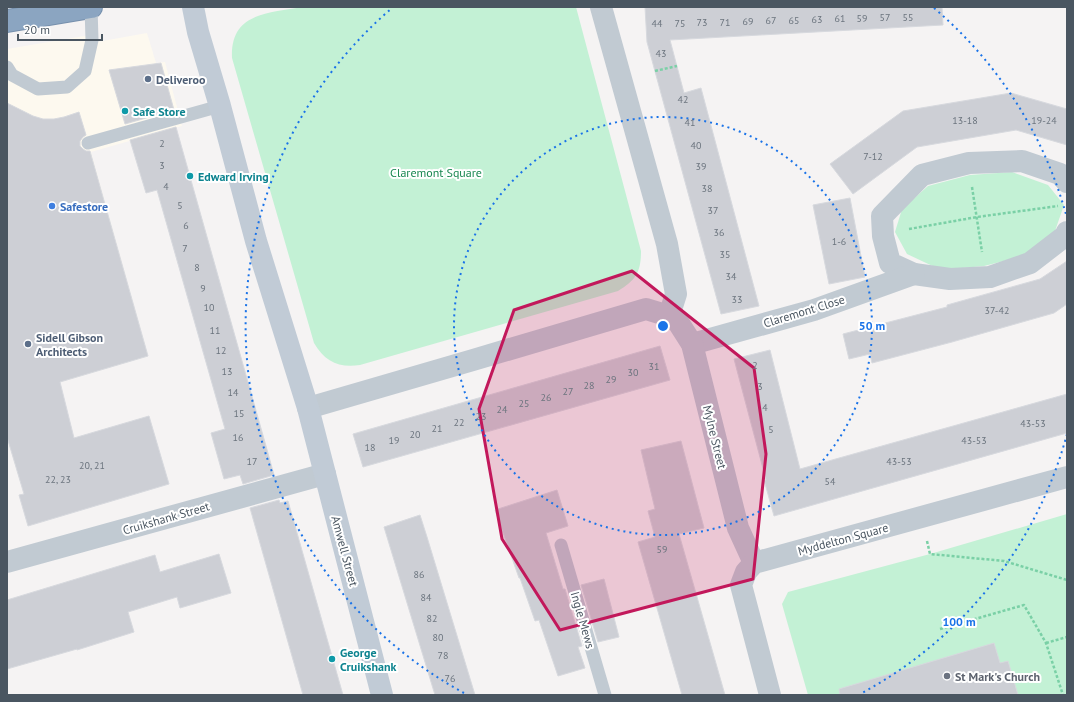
<svg xmlns="http://www.w3.org/2000/svg" width="1074" height="702" font-family="'PT Sans',sans-serif">
<style>
.commercial{fill:#fdf9ef}
.green{fill:#c3f1d5}
.building{fill:#cdcfd5;stroke:#d7d9de}
.lines{fill:none;stroke-linecap:round;stroke-linejoin:round}
.highway-casing{stroke:#7690ad;stroke-width:24}
.path{stroke:#7ad0a6;stroke-width:2.5;stroke-dasharray:3 2;stroke-linecap:butt}
.lane{stroke:#c1cad2;stroke-width:13}
.street{stroke:#c1cad2;stroke-width:22}
.secondary{stroke:#c1cbd6;stroke-width:22}
.highway{stroke:#8ba5c1;stroke-width:22}
.marked{fill:#c2185b;fill-opacity:0.2;stroke:#c2185b;stroke-width:3;stroke-linejoin:round}
.ring{fill:none;stroke:#1a73e8;stroke-width:2;stroke-dasharray:2 4}
.service-dot{fill:#5c6f8a;stroke:#fff;stroke-width:1.5}
.culture-dot{fill:#0f9aa8;stroke:#fff;stroke-width:1.5}
.shop-dot{fill:#3f7fe0;stroke:#fff;stroke-width:1.5}
.worship-dot{fill:#6b7280;stroke:#fff;stroke-width:1.5}
.labels{text-anchor:middle;dominant-baseline:central;stroke-width:4;stroke-linejoin:round;paint-order:stroke}
.number-label{font-size:10px;fill:#6b747e}
.service-label{font-size:12px;font-weight:bold;fill:#4e5e75;stroke:#fff;text-anchor:start}
.culture-label{font-size:12px;font-weight:bold;fill:#0d838f;stroke:#fff;text-anchor:start}
.park-label{font-size:12px;fill:#17864f;stroke:#fff}
.shop-label{font-size:12px;font-weight:bold;fill:#366cbe;stroke:#fff;text-anchor:start}
.street-label{font-size:12px;fill:#4a5661;stroke:#fff}
.worship-label{font-size:12px;font-weight:bold;fill:#5b616d;stroke:#fff;text-anchor:start}
.centre{fill:#1a73e8;stroke:#fff;stroke-width:2}
.ring-label{font-size:12px;text-anchor:middle;font-weight:bold;fill:#1a73e8;stroke:#fff;stroke-width:4;stroke-linejoin:round;paint-order:stroke}
</style>
<rect width="100%" height="100%" fill="#f5f3f3"/>
<polygon class="commercial" points="147,33 156,63 165,62 182,126 91,152 148,356 60,382 34,298 7,205 7,49 96,34 97,42"/>
<g class="green">
<path d="M303,7H576L641,251C641,272 636,280 618,291L360,365C339,368 325,362 314,343L232,58C230,12 269,13 303,7Z"/>
<polygon points="1012,172 1048,185 1064,205 1055,231 1024,256 984,266 941,270 907,254 895,232 902,209 928,186 970,175"/>
<polygon points="1067,514 1067,695 808,695 782,604 788,592 930,554"/>
</g>
<g class="building">
<polygon points="645,7 942,7 943,25 670,40 684,93 701,88 759,306 721,314 647,42"/>
<polygon points="161,63 174,110 125,124 109,70"/>
<polygon points="1011,93 1067,109 1067,145 1016,130 917,147 853,194 830,164 903,111"/>
<polygon points="7,103 33,116 43,119 54,119 64,117 79,112 86,135 83,137 80,141 80,146 83,149 86,151 90,151 148,356 60,382 74,438 149,416 169,484 28,526 19,495 24,494 7,437"/>
<polygon points="176,127 266,446 274,475 243,484 240,475 224,479 211,433 225,429 157,190 146,193 130,140"/>
<polygon points="850,198 865,277 829,284 813,205"/>
<polygon points="1067,261 1067,304 1054,313 952,342 872,363 870,354 849,359 843,334 947,307 947,305 1040,279"/>
<polygon points="660,346 670,380 363,467 353,434"/>
<polygon points="770,350 800,469 1067,394 1067,433 774,516 764,480 766,480 734,359"/>
<polygon points="681,441 704,528 679,534 725,695 682,695 638,542 655,537 648,511 655,509 641,450"/>
<polygon points="557,490 568,526 546,533 563,589 565,589 582,646 578,647 585,668 558,676 539,620 535,621 520,578 519,578 495,510"/>
<polygon points="279,500 280,503 288,501 343,695 303,695 250,508"/>
<polygon points="420,515 427,537 475,695 435,695 384,527"/>
<polygon points="219,554 231,593 180,608 177,597 128,612 134,632 77,650 77,649 7,669 7,600 155,555 160,572"/>
<polygon points="604,579 619,637 598,642 581,585"/>
<polygon points="994,643 1000,663 1008,661 1018,695 840,695 839,689"/>
</g>
<g class="lines">
<defs>
<polyline id="highway" points="7,21 91,7"/>
</defs>
<use href="#highway" class="highway-casing"/>
<g class="path">
<polyline points="655,71 677,66"/>
<polyline points="972,187 982,252"/>
<polyline points="909,229 977,217 1058,206"/>
<polyline points="927,541 930,554 1004,561 1067,580"/>
<polyline points="940,629 1024,605 1046,643 1063,695"/>
<polyline points="1046,643 1067,637"/>
</g>
<g class="lane">
<polyline points="7,67 12,75 38,89 67,87 85,71 92,40 91,7"/>
<polyline points="88,143 220,106"/>
<polyline points="561,545 605,695"/>
</g>
<g class="street">
<polyline points="601,7 667,244 676,294 669,316"/>
<polyline points="1067,182 1060,174 1022,161 969,163 922,175 882,216 883,236 890,263 914,274 950,279 990,277 1030,263 1065,236 1067,232"/>
<polyline points="692,344 814,310 914,274"/>
<polyline points="308,408 473,360 646,309 669,316 678,322 692,344 738,528 754,563"/>
<polyline points="7,562 325,474"/>
<polyline points="770,695 741,585 746,572 754,563 1067,477"/>
</g>
<polyline class="secondary" points="193,7 198,32 220,106 256,241 308,408 382,695"/>
<use href="#highway" class="highway"/>
</g>
<path class="marked" d="M632,271L754,368L766,454L753,579L560,630L502,539L479,409L514,310Z"/>
<g class="ring">
<circle cx="663" cy="326" r="209"/>
<path d="M1067 434A418 418 0 0 1 862 693M464 693A418 418 0 0 1 392 8M934 8A418 418 0 0 1 1067 218"/>
</g>
<g class="service-dot">
<circle cx="148" cy="79" r="4"/>
<circle cx="28" cy="344" r="4"/>
</g>
<g class="culture-dot">
<circle cx="125" cy="111" r="4"/>
<circle cx="190" cy="176" r="4"/>
<circle cx="332" cy="659" r="4"/>
</g>
<circle class="shop-dot" cx="52" cy="206" r="4"/>
<circle class="worship-dot" cx="947" cy="676" r="4"/>
<g class="labels">
<g class="number-label">
<text x="885" y="17">57</text>
<text x="908" y="17">55</text>
<text x="840" y="18">61</text>
<text x="862" y="18">59</text>
<text x="817" y="19">63</text>
<text x="771" y="20">67</text>
<text x="794" y="20">65</text>
<text x="748" y="21">69</text>
<text x="702" y="22">73</text>
<text x="725" y="22">71</text>
<text x="657" y="23">44</text>
<text x="680" y="23">75</text>
<text x="661" y="53">43</text>
<text x="683" y="99">42</text>
<text x="965" y="120">13-18</text>
<text x="1044" y="120">19-24</text>
<text x="690" y="122">41</text>
<text x="162" y="143">2</text>
<text x="696" y="145">40</text>
<text x="873" y="156">7-12</text>
<text x="162" y="165">3</text>
<text x="701" y="166">39</text>
<text x="166" y="186">4</text>
<text x="707" y="188">38</text>
<text x="180" y="205">5</text>
<text x="713" y="210">37</text>
<text x="186" y="225">6</text>
<text x="719" y="232">36</text>
<text x="839" y="241">1-6</text>
<text x="185" y="248">7</text>
<text x="725" y="254">35</text>
<text x="197" y="267">8</text>
<text x="731" y="276">34</text>
<text x="203" y="288">9</text>
<text x="737" y="299">33</text>
<text x="209" y="307">10</text>
<text x="997" y="310">37-42</text>
<text x="215" y="330">11</text>
<text x="221" y="350">12</text>
<text x="755" y="365">2</text>
<text x="654" y="366">31</text>
<text x="227" y="371">13</text>
<text x="633" y="372">30</text>
<text x="611" y="379">29</text>
<text x="589" y="385">28</text>
<text x="760" y="386">3</text>
<text x="568" y="391">27</text>
<text x="233" y="392">14</text>
<text x="546" y="397">26</text>
<text x="524" y="403">25</text>
<text x="765" y="407">4</text>
<text x="502" y="409">24</text>
<text x="239" y="413">15</text>
<text x="481" y="416">23</text>
<text x="459" y="422">22</text>
<text x="1033" y="423">43-53</text>
<text x="437" y="428">21</text>
<text x="771" y="429">5</text>
<text x="415" y="434">20</text>
<text x="238" y="437">16</text>
<text x="394" y="440">19</text>
<text x="974" y="440">43-53</text>
<text x="370" y="447">18</text>
<text x="252" y="461">17</text>
<text x="899" y="461">43-53</text>
<text x="92" y="465">20, 21</text>
<text x="58" y="479">22, 23</text>
<text x="830" y="481">54</text>
<text x="662" y="549">59</text>
<text x="419" y="574">86</text>
<text x="426" y="597">84</text>
<text x="432" y="618">82</text>
<text x="438" y="637">80</text>
<text x="443" y="655">78</text>
<text x="450" y="678">76</text>
</g>
<g class="service-label">
<text x="156" y="79">Deliveroo</text>
<text x="36" y="337">Sidell Gibson<tspan x="36" dy="14">Architects</tspan></text>
</g>
<g class="culture-label">
<text x="133" y="111">Safe Store</text>
<text x="198" y="176">Edward Irving</text>
<text x="340" y="652">George<tspan x="340" dy="14">Cruikshank</tspan></text>
</g>
<g class="park-label">
<text x="436" y="172">Claremont Square</text>
</g>
<g class="shop-label">
<text x="60" y="206">Safestore</text>
</g>
<g class="street-label">
<text transform="translate(804 311) rotate(-17)">Claremont Close</text>
<text transform="translate(715 437) rotate(76)">Mylne Street</text>
<text transform="translate(166 518) rotate(-16)">Cruikshank Street</text>
<text transform="translate(843 539) rotate(-15)">Myddelton Square</text>
<text transform="translate(345 551) rotate(75)">Amwell Street</text>
<text transform="translate(583 620) rotate(74)">Ingle Mews</text>
</g>
<g class="worship-label">
<text x="955" y="676">St Mark's Church</text>
</g>
</g>
<circle cx="663" cy="326" r="6" class="centre"/>
<g class="ring-label">
<text x="872" y="330">50 m</text>
<text x="959" y="626">100 m</text>
</g>
<rect width="1074" height="702" fill="none" stroke="#4a5661" stroke-width="16"/>
<path d="M18 34v6h84v-6" fill="none" stroke="#4a5661" stroke-width="2"/>
<text x="24" y="34" font-size="12" fill="#4a5661" stroke="#ffffff" stroke-width="3" paint-order="stroke">20 m</text>
</svg>
